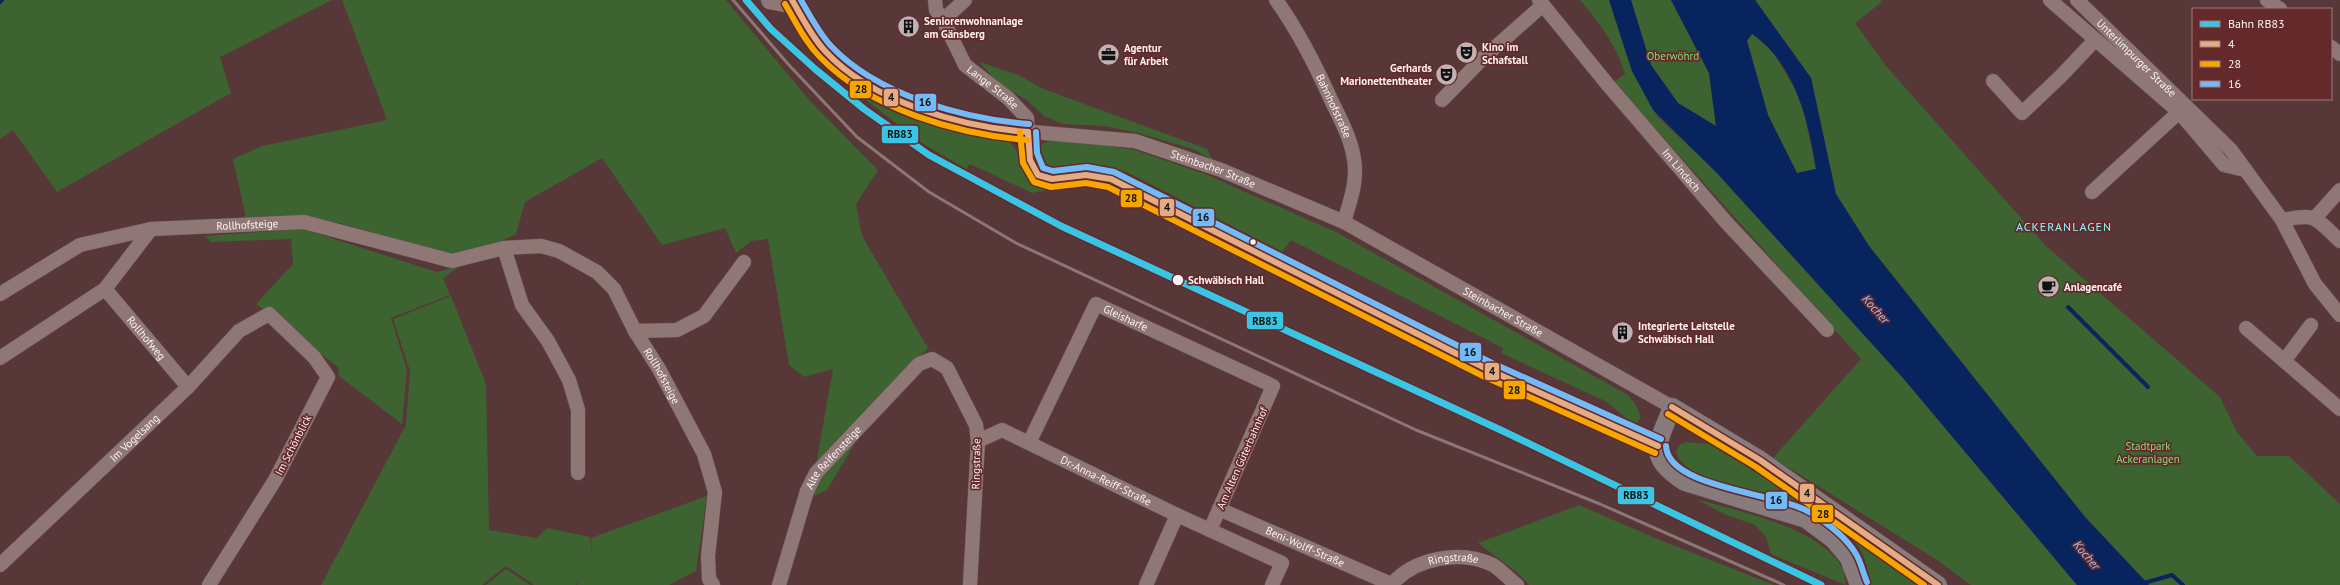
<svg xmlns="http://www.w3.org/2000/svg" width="2340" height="585" font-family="'PT Sans',sans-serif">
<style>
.green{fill:#3d6331}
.water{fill:#08245f;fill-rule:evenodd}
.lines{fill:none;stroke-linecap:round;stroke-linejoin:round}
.stream{stroke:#08245f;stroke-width:4}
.minor-casing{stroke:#6c5658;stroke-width:15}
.major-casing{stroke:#6c5658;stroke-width:19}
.minor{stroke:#8f7776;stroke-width:14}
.major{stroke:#877b7b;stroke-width:18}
.rail{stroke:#8c7676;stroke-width:3}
.bus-1-casing{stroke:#642a2b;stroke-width:9}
.bus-2-casing{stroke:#642a2b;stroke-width:9}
.bus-3-casing{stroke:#642a2b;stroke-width:9}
.bus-1{stroke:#e5ac83;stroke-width:6}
.bus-2{stroke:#f7a600;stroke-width:6}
.bus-3{stroke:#73baf8;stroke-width:6}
.rail-1-casing{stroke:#642a2b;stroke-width:10}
.rail-1{stroke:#3ac5e4;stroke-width:7}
.bus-dot{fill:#fbf3f3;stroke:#642a2b;stroke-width:1.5}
.labels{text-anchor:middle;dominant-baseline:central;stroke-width:3.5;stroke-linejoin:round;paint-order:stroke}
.poi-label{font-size:11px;font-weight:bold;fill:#fbf3f3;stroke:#642a2b;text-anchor:start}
.park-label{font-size:11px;fill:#87d879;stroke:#642a2b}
.street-label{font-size:11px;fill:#fbf3f3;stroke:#642a2b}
.stop-label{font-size:11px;font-weight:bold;fill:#fbf3f3;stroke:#642a2b;text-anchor:start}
.neighbourhood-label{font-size:12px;letter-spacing:1px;fill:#8cf7fe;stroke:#642a2b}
.water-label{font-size:12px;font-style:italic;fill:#a2c4fe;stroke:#642a2b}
.line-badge{stroke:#642a2b;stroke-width:1.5}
.pale-badge-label{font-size:11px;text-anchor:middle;font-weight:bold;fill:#111}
</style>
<rect width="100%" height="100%" fill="#573738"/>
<g class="green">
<polygon points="0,0 332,0 220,57 231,93 57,192 13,130 0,139"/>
<path d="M342,0H726L810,101L878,170L856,204L862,236L928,348L877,397L857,422V440L827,490L810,498L833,369L804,377L789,365L768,239L751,241L736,253L725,228L662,245L602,158L525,202L516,234C492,246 468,255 441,255C428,255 399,241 386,237C332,219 302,213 246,218L233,159L262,146L387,120Z"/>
<path d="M1580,0H1609L1632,71L1658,117L1716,172L1903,378L2077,585H1971L1937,560L1773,458L1861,359L1614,82L1625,74C1617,46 1599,22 1580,0Z"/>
<polygon points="1631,0 1671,0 1709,73 1716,126 1678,103 1651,65"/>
<polygon points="1755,0 1881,0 1882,2 1855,23 1886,66 2046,246 2220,397 2237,432 2257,456 2289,456 2340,504 2340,585 2149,585 2085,517 1869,246 1836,194 1811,78"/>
<polygon points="1752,33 1773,52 1801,99 1816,169 1797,173 1768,115 1747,40"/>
<path d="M808,45L896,106L958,130L986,138L1005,139C1016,146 1018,153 1023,164C1028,176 1037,183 1047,190L1032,193L970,164L966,169L919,141L847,85Z"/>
<polygon points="979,62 1019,75 1041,88 1207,149 1213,160 1193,149 1135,132 1104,126 1063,124 1044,116 1027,100 999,84"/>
<polygon points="1052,140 1091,143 1135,150 1205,174 1336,232 1628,395 1636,405 1641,418 1634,425 1607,402 1501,353 1503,348 1291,240 1282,252 1127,172 1105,168 1067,172 1052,170 1038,154 1041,144"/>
<polygon points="303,229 437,272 460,266 443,278 450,295 391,318 407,370 402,424 339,376 338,367 256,304 293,264 291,239 211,242 205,236"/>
<polygon points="451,296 486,384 489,530 537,538 547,528 590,537 592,558 591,538 707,496 696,571 669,585 577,585 582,574 576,585 534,585 506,566 482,585 321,585 406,425 410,371 393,319"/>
<path d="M1686,442L1709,444L1837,521L1921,585H1871C1869,573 1865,555 1857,545C1824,503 1761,497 1714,480C1698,474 1683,469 1676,453L1679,445Z"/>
<path d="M1696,499C1740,512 1817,526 1842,567C1845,572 1845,580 1846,585L1771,554L1766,537L1755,525L1724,514Z"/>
<polygon points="1579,505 1655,538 1774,585 1529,585 1520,575 1478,543"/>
<polygon points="506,569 530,585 486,585"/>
</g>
<path class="water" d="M1609,0H1631L1651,65L1678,103L1716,126L1709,73L1671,0H1755L1811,78L1836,194L1869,246L2085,517L2149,585H2077L1903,378L1716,172L1653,110L1632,71ZM1752,34C1794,62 1809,121 1816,169L1797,173L1768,115L1747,41Z"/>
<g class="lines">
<g class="stream">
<polyline points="0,2 2,0"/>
<polyline points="2068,307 2148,387"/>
<polyline points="2137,585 2172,575 2183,585"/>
</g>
<defs>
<g id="minor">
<polyline points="768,0 769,2 796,7"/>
<path id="s1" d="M792,0L825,52L844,68L868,83L919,108L956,121L987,128L1135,141L1221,170L1344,222L1672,407"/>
<path id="s2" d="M935,0L936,10L943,20L965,65L1008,98L1027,118C1028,138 1025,159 1038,175L1052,179L1086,175L1111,179L1380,316L1489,370L1658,446"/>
<path id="s3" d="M1276,0C1299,32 1316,66 1332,102C1341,120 1351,139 1354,159C1358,181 1350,201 1344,222"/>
<path id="s4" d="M1539,0L1608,85L1726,222L1827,330"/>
<polyline points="2050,0 2179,112 2224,165 2245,170"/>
<path id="s5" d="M2077,0L2231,150L2282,220L2315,284L2340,315"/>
<polyline points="2267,0 2280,9"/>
<polyline points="943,20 965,0"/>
<polyline points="2331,47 2340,54"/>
<polyline points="1993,81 2022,113 2061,76 2095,40"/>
<polyline points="1442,100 1483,58 1543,5"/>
<polyline points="2092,192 2179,112"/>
<polyline points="2315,218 2340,190"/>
<path d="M2282,220C2318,213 2314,217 2340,241"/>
<polyline points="504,248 522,305 548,341 569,380 578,410 578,473"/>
<path id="s6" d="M105,289L188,387"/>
<path id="s7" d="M0,294L80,245L151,229L304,222L452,261L504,248L541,246L559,251L597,272L614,289L635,331L659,369L704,454L715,492L708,556L709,579L713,585"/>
<polyline points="2246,328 2340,409"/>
<polyline points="635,331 677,330 704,316 744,262"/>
<polyline points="0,358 105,289 151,229"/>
<polyline points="2284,361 2311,325"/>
<path id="s8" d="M978,441L1002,430L1177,515L1282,563L1272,585"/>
<path id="s9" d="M1029,443L1096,304L1273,386L1210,530"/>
<path id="s10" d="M1219,509L1391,584"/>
<path id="s11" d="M0,565L188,387L239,331L269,314L314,357L328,377L275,480L209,585"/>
<path id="s12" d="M779,585L807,491L816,473L919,364L932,359L947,368L976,425L978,441L970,585"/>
<polyline points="1146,585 1177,515"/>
<path id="s13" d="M1391,585C1414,558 1461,549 1493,565C1501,570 1509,579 1517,585"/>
</g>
<path id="major" d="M1859,585L1849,558L1833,539L1806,519L1685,482C1645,456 1658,445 1672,407L1760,460L1938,585"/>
</defs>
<use href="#minor" class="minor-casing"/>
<use href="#major" class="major-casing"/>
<use href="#minor" class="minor"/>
<use href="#major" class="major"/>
<polyline class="rail" points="733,0 788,64 857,137 929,192 1016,243 1416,430 1600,504 1784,585"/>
<defs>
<g id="bus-1">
<path d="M792,0C802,17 811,36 825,51C872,102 961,127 1028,132"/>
<polyline points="1028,132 1030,160 1038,175 1052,179 1086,175 1111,179 1489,370 1658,446"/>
<polyline points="1672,407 1760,460 1938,585"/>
</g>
<g id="bus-2">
<path d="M785,4C796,22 805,42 820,57C871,110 957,134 1027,140"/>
<polyline points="1020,132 1023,163 1034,182 1051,187 1086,183 1108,187 1485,377 1655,453"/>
<polyline points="1668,414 1756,467 1924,585"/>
</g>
<g id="bus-3">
<path d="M801,0C810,16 819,33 831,46C877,95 964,119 1029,124"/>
<polyline points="1036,132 1037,153 1043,168 1053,171 1087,167 1114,172 1492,363 1661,439"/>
<path d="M1666,446C1668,489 1781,493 1811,513C1827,523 1846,537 1856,554C1861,562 1863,573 1867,582"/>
</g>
</defs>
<use href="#bus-1" class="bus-1-casing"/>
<use href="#bus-2" class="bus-2-casing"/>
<use href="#bus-3" class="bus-3-casing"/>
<use href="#bus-1" class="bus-1"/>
<use href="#bus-2" class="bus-2"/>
<use href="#bus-3" class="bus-3"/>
<defs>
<polyline id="rail-1" points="746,0 771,29 815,69 864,109 929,155 1061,226 1505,432 1821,585"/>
</defs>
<use href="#rail-1" class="rail-1-casing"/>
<use href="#rail-1" class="rail-1"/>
</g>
<defs>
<symbol id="building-disc" viewBox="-11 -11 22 22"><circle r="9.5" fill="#c2b1b2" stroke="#642a2b"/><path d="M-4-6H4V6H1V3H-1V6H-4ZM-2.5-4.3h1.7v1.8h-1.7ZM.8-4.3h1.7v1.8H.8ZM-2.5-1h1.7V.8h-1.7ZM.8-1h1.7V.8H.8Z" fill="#111"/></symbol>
<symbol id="theatre-disc" viewBox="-11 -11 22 22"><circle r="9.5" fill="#c2b1b2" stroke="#642a2b"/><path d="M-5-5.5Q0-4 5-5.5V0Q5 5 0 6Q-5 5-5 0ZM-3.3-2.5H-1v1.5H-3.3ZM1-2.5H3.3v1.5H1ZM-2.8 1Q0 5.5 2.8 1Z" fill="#111"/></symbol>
<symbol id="office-disc" viewBox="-11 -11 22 22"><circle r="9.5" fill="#c2b1b2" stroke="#642a2b"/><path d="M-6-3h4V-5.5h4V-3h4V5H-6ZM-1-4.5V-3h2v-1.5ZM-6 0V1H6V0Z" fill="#111"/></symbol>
<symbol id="cafe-disc" viewBox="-11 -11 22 22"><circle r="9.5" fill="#c2b1b2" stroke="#642a2b"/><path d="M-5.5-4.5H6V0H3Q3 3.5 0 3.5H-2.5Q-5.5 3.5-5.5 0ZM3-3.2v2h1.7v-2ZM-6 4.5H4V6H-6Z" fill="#111"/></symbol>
</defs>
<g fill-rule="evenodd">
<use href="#building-disc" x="896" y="14" width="25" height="25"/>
<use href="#theatre-disc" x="1454" y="40" width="25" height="25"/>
<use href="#office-disc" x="1096" y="42" width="25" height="25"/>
<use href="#theatre-disc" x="1434" y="62" width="25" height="25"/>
<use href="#cafe-disc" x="2036" y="274" width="25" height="25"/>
<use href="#building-disc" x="1610" y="320" width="25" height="25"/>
</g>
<g class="bus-dot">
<circle cx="1253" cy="242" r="3.5"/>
<circle cx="1178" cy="280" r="6"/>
</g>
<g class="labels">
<g class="poi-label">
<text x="924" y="21">Seniorenwohnanlage<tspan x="924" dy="13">am Gänsberg</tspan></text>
<text x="1482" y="47">Kino im<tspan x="1482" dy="13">Schafstall</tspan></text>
<text x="1124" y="48">Agentur<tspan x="1124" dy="13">für Arbeit</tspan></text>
<text x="1432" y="68" text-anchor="end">Gerhards<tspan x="1432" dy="13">Marionettentheater</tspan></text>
<text x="2064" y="287">Anlagencafé</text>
<text x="1638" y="326">Integrierte Leitstelle<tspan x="1638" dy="13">Schwäbisch Hall</tspan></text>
</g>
<g class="park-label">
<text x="1673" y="56">Oberwöhrd</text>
<text x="2148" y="446">Stadtpark<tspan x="2148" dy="13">Ackeranlagen</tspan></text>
</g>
<g class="street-label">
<text stroke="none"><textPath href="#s5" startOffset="83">Unterlimpurger Straße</textPath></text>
<text stroke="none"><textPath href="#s2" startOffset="108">Lange Straße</textPath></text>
<text stroke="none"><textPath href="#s3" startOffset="121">Bahnhofstraße</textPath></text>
<text stroke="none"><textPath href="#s1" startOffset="474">Steinbacher Straße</textPath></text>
<text stroke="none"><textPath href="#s4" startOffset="222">Im Lindach</textPath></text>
<text stroke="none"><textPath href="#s7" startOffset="263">Rollhofsteige</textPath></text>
<text stroke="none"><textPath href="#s1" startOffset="798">Steinbacher Straße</textPath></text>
<text stroke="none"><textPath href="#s9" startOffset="187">Gleisharfe</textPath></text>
<text stroke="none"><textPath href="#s6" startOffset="64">Rollhofweg</textPath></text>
<text stroke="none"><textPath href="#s7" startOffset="749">Rollhofsteige</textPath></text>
<text stroke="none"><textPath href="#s11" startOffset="185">Im Vogelsang</textPath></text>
<text transform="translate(293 445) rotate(-63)">Im Schönblick</text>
<text stroke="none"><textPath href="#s12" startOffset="141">Alte Reifensteige</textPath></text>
<text transform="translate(1242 458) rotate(-66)">Am Alten Güterbahnhof</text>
<text transform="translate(976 464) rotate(-89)">Ringstraße</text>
<text stroke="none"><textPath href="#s8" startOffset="142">Dr.-Anna-Reiff-Straße</textPath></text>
<text stroke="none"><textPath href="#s10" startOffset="94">Beni-Wolff-Straße</textPath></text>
<text stroke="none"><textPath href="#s13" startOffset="70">Ringstraße</textPath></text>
</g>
<g class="stop-label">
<text x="1188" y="280">Schwäbisch Hall</text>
</g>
<g class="neighbourhood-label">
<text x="2064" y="226">ACKERANLAGEN</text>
</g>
<g class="water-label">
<text transform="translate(1876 309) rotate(48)">Kocher</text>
<text transform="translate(2087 555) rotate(50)">Kocher</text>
</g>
</g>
<g class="line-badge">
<rect x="849" y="80" width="23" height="19" rx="4" fill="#f7a600"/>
<rect x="883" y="88" width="16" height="19" rx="4" fill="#e5ac83"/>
<rect x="914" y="93" width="23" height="19" rx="4" fill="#73baf8"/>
<rect x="881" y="125" width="38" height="19" rx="4" fill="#3ac5e4"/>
<rect x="1120" y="189" width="23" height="19" rx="4" fill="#f7a600"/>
<rect x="1159" y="198" width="16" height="19" rx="4" fill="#e5ac83"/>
<rect x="1192" y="208" width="23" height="19" rx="4" fill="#73baf8"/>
<rect x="1246" y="311" width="38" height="19" rx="4" fill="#3ac5e4"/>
<rect x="1459" y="342" width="23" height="20" rx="4" fill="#73baf8"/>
<rect x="1484" y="362" width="16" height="19" rx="4" fill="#e5ac83"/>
<rect x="1503" y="380" width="23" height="20" rx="4" fill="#f7a600"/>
<rect x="1799" y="483" width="16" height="20" rx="4" fill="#e5ac83"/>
<rect x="1617" y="486" width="38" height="19" rx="4" fill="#3ac5e4"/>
<rect x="1765" y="491" width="23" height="19" rx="4" fill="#73baf8"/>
<rect x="1811" y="504" width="23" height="19" rx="4" fill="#f7a600"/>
</g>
<g class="pale-badge-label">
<text x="861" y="93">28</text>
<text x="891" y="101">4</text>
<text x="925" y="106">16</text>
<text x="900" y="138">RB83</text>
<text x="1131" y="202">28</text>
<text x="1167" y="211">4</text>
<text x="1203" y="221">16</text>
<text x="1265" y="325">RB83</text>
<text x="1470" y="356">16</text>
<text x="1492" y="375">4</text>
<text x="1514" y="394">28</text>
<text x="1807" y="497">4</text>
<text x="1636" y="499">RB83</text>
<text x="1776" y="504">16</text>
<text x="1823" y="518">28</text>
</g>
<rect x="2192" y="8" width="140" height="92" fill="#642a2b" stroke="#a07a7b"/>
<rect x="2200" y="21" width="20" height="6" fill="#3ac5e4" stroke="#a07a7b"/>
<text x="2228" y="28" font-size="12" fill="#fbf3f3">Bahn RB83</text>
<rect x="2200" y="41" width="20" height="6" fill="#e5ac83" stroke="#a07a7b"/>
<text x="2228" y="48" font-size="12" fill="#fbf3f3">4</text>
<rect x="2200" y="61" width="20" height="6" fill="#f7a600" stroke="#a07a7b"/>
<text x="2228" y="68" font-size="12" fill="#fbf3f3">28</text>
<rect x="2200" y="81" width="20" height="6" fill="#73baf8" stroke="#a07a7b"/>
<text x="2228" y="88" font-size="12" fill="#fbf3f3">16</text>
</svg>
